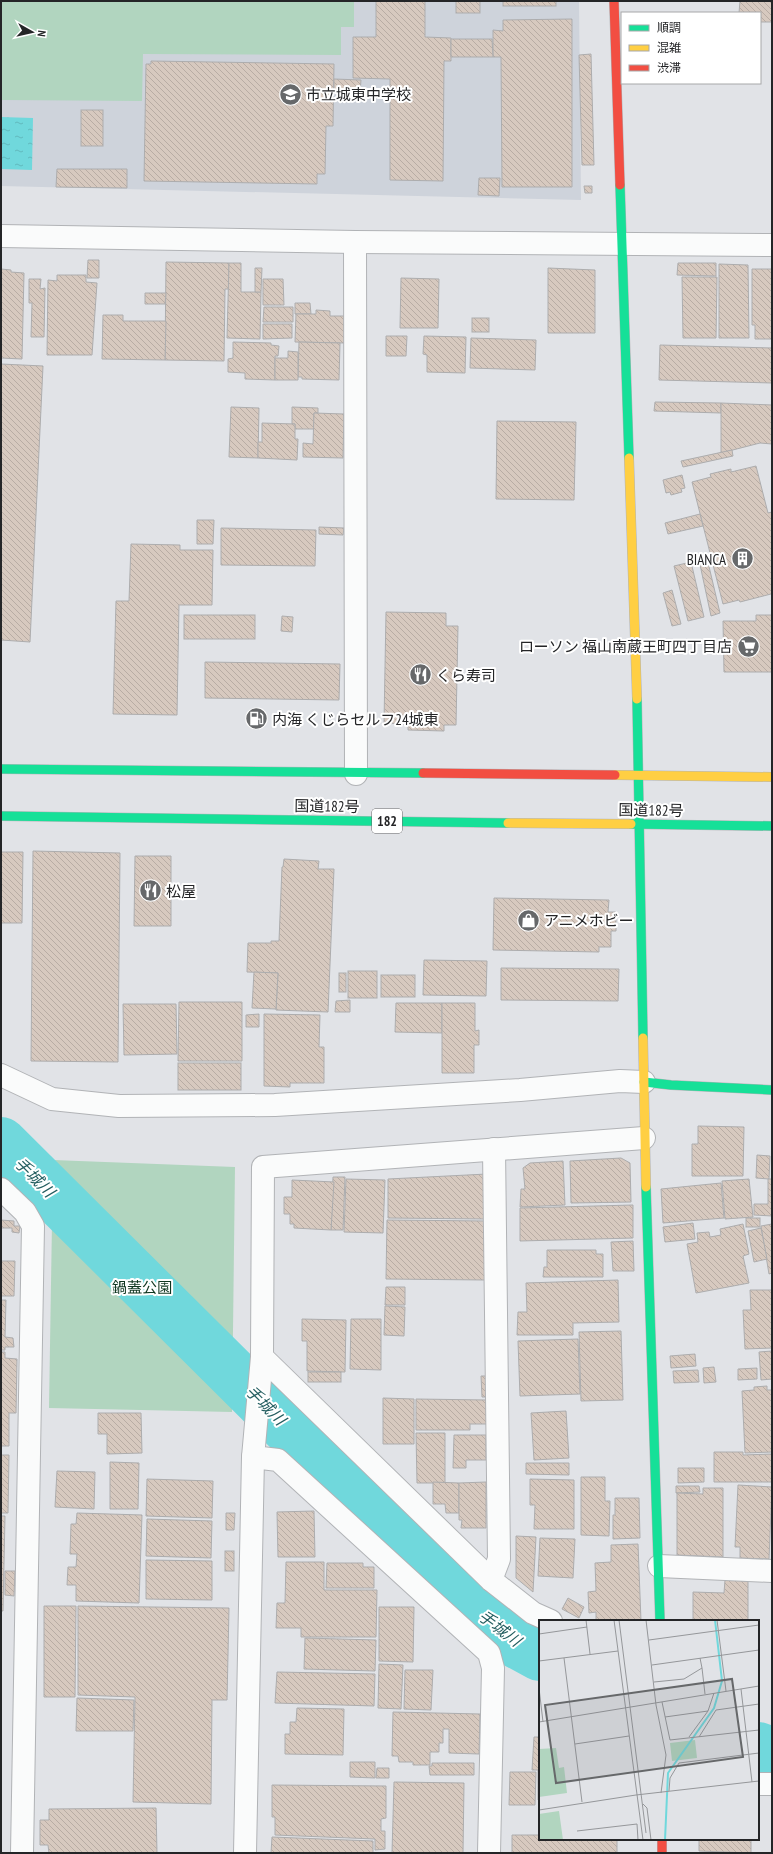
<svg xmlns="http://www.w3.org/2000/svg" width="773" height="1854" font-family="'PT Sans Narrow','Noto Sans JP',sans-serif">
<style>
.built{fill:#ced3db}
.park{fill:#b1d5bf}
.water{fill:url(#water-ripples)}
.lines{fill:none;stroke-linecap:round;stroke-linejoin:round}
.river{stroke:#70d8dc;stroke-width:52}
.building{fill:url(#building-back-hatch);stroke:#adadae}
.street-casing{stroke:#b1b3b6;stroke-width:24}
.fast-casing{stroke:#b1b3b6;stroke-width:10}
.slow-casing{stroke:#b1b3b6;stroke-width:10}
.jam-casing{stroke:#b1b3b6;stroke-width:10}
.street{stroke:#fafbfb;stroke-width:22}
.fast{stroke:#16e098;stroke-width:9}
.slow{stroke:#ffcf43;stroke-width:9}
.jam{stroke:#f24e42;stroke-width:9}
.labels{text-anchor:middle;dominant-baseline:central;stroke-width:4;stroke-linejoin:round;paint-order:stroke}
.shield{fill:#fff;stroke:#666668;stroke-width:1}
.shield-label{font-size:14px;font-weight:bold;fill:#242527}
.poi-label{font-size:15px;fill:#242527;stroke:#fff;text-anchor:start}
.street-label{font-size:15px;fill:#242527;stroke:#fff}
.park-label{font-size:15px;fill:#0f3620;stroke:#fff}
.water-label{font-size:16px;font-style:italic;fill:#245e60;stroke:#fff}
.inset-river{fill:none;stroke:#70d8dc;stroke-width:2}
.inset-road{fill:none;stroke:#95979a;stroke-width:1}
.view{fill:#66686a;fill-opacity:0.15;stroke:#66686a;stroke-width:2}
.inset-edge{fill:none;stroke:#242527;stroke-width:2}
</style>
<defs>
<pattern id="water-ripples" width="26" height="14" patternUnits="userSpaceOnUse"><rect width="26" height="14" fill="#70d8dc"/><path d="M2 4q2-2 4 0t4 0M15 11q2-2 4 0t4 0" fill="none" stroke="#61b9bd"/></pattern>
<pattern id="building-back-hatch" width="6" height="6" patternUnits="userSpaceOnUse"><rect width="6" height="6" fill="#d7c9bf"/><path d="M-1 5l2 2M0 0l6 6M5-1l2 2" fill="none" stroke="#b8aca4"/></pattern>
</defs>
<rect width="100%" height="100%" fill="#e1e3e7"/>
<polygon class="built" points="1,1 579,1 581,200 1,186"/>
<g class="park">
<polygon points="1,1 354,1 354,27 341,27 341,55 143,54 142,101 1,100"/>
<polygon points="53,1160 235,1167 232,1412 49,1408"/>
</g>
<polygon class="water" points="1,117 33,118 32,170 1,169"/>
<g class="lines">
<g class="river">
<polyline points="1,1143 339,1479 461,1597 512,1640 540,1655"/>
<polyline points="758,1748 772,1753"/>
</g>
</g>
<g class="building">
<polygon points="376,1 425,1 425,37 451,38 451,61 444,61 443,181 390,180 390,79 353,78 353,37 376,37"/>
<rect x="456" y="1" width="24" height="12"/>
<rect x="503" y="1" width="53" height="5"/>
<polygon points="740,1 772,1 772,22 760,22 760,13 739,13"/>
<polygon points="572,19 572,187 502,187 501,57 493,57 493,30 503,31 503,20"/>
<polygon points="451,39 492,39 493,57 451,57"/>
<polygon points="591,54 594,165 582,165 579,55"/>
<polygon points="151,61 334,64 333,126 326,126 325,174 317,174 317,184 144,181 146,64 151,64"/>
<polygon points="334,79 361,80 360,93 334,92"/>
<rect x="81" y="110" width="22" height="36"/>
<polygon points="57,169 127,169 127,188 56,187"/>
<polygon points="479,178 500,178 499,196 478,195"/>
<polygon points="584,186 592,186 592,193 585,193"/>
<polygon points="88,260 99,260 99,278 87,278"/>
<polygon points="166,262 229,263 229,289 225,289 224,361 165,360"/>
<polygon points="229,263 241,263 241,292 261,292 260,339 227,338"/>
<polygon points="678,263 716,263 716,276 677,275"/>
<polygon points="719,264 748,265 749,338 719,338"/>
<polygon points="255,268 262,268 261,292 255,292"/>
<polygon points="548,268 595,270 595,333 548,333"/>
<polygon points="1,269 11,270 11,272 24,273 22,359 1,358"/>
<polygon points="752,269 772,269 772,339 755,339 755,325 752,325"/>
<polygon points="57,275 86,275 86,282 97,283 92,355 47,355 48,280 57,281"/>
<polygon points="682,277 717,277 716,338 683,338"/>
<polygon points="401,278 439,279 438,328 400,328"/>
<polygon points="29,279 41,279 40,289 45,288 44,337 31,337 32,303 29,303"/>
<polygon points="263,279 283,279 284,305 263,305"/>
<polygon points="145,293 166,293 165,304 145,304"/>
<polygon points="295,303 310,303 311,314 295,314"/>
<polygon points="264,307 293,307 293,322 263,322"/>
<polygon points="316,310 330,311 330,316 346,316 345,343 295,342 296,314 316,314"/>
<polygon points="103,315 123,315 123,321 166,321 165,360 102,359"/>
<rect x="472" y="318" width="17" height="14"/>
<polygon points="263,324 292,324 292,338 263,339"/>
<polygon points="386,336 407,336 406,356 386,356"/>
<polygon points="424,336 466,337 465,373 427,372 427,355 423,354"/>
<polygon points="471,338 536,340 535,370 470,368"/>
<polygon points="233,342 271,343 271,345 279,346 278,356 275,356 275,380 245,379 245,373 228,372 228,359 233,358"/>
<polygon points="299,342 340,343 339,380 302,379 302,377 298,377"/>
<polygon points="660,345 772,348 772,383 659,380"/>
<polygon points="288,351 298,352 298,380 275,380 275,358 288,358"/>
<polygon points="1,364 43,366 30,642 1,640"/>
<polygon points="655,402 721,403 721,413 654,411"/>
<polygon points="721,403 772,405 772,444 760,443 721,453"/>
<polygon points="231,407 259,408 258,458 229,457"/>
<polygon points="292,407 318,408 318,413 314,413 314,429 295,429 295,424 292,424"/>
<polygon points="314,413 344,414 343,458 303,457 303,443 313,444"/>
<polygon points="497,421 576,422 574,500 496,499"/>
<polygon points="262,423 295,424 295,439 298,439 297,460 258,458 258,442 262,442"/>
<polygon points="732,450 733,456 683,467 681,461"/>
<polygon points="756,466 768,513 772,512 772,592 771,594 740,602 739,600 723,604 692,482 711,477 710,474 731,469 731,472"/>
<polygon points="682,475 685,488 681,489 682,492 671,495 670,492 666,493 663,480"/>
<polygon points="700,514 703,526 668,534 665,523"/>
<polygon points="197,520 214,520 213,544 197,544"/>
<polygon points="319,527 344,528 343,535 319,534"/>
<polygon points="221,528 316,530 315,566 221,565"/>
<polygon points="131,544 180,545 180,550 213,550 212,605 179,605 177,715 113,714 116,601 129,601"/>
<polygon points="707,558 720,613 711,616 699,560"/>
<polygon points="691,562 704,617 688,621 674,566"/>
<polygon points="672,590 681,624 672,626 663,593"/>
<polygon points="386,612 446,613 446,626 458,626 456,725 444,725 444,731 408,730 408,724 384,723"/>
<rect x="184" y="615" width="71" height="24"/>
<polygon points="756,615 772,615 772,672 724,672 723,621 756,621"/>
<polygon points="282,616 293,617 292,632 281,631"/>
<polygon points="205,662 340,664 339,700 205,698"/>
<polygon points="33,851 120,853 118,1062 31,1061"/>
<polygon points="1,852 23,852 22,923 1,923"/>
<polygon points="135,856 171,856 171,926 134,926"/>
<polygon points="284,859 319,861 318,869 334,869 328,1012 276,1010 278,973 247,972 248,943 271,943 271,941 279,941 282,867 283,867"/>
<polygon points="494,898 609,900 608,912 616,912 616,931 611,931 611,947 599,947 599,952 493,950"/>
<polygon points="424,960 487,961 486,996 423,995"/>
<polygon points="501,968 619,969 618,1001 501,1000"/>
<rect x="348" y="971" width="29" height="27"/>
<polygon points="254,972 278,973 276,1009 252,1008"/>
<rect x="339" y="973" width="7" height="19"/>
<rect x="381" y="975" width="34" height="22"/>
<polygon points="350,1000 350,1012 335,1012 336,1001"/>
<polygon points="179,1002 242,1002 242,1061 178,1061"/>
<polygon points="396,1003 442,1003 442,1033 395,1032"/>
<polygon points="442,1003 475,1003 475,1031 479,1030 479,1045 474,1045 474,1073 442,1073"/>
<polygon points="123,1004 176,1004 177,1054 124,1055"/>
<polygon points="259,1014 259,1027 246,1027 246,1015"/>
<polygon points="264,1014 320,1015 319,1047 324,1047 324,1083 290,1083 290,1087 264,1086"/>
<rect x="178" y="1063" width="63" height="27"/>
<polygon points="698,1126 744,1127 743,1176 692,1176 692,1144 698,1144"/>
<polygon points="757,1155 770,1156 769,1179 756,1178"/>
<polygon points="621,1158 630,1163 631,1202 571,1203 570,1161"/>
<polygon points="772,1158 772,1216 754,1215 754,1204 768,1204 768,1179 772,1179"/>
<polygon points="563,1161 565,1205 520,1207 521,1189 525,1189 523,1168 530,1163"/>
<polygon points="487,1174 486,1219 388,1218 388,1179"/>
<polygon points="333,1177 345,1177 343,1230 331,1230"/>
<polygon points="346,1179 385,1180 383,1233 344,1232"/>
<polygon points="749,1179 753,1217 725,1219 722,1181"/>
<polygon points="292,1180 334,1182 331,1230 294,1228 294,1224 290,1224 290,1214 284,1214 284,1197 292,1197"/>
<polygon points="721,1183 724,1218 663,1223 661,1189"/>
<polygon points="633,1205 633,1238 520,1241 520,1208"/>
<rect x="746" y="1218" width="14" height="9"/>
<polygon points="1,1220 14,1221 14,1226 20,1226 19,1233 12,1232 12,1228 1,1228"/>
<polygon points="387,1220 486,1221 485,1280 386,1279"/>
<polygon points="693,1223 695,1239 665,1242 663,1227"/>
<polygon points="743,1224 749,1254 743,1256 749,1283 696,1293 687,1244 698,1242 697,1233 709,1232 710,1237 721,1235 720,1229"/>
<polygon points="772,1224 772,1273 769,1274 761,1226"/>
<polygon points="761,1228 767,1259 754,1262 748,1231"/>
<polygon points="633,1241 634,1271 613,1271 611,1242"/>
<polygon points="547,1250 596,1250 596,1254 603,1254 603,1277 543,1277 544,1267 547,1267"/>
<polygon points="1,1261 15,1261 14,1296 1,1296"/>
<polygon points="618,1280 619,1322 573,1323 573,1335 517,1335 518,1312 527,1312 526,1283"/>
<polygon points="386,1287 405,1287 405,1305 385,1305"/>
<polygon points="750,1290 772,1290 772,1348 745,1349 743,1310 751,1310"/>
<polygon points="1,1300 6,1300 5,1337 13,1338 14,1347 5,1347 5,1350 1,1350"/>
<polygon points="385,1306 405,1307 404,1336 384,1335"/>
<polygon points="302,1319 346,1320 345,1372 307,1371 307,1341 302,1341"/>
<polygon points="351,1319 381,1319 381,1370 350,1369"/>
<polygon points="621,1331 623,1400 581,1401 579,1332"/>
<polygon points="578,1339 580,1394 520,1396 518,1341"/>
<polygon points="772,1351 772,1379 761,1380 759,1352"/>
<polygon points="1,1352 5,1352 5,1358 17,1359 16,1413 9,1413 9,1446 1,1446"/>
<polygon points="695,1354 696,1366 671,1368 670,1356"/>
<polygon points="714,1367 716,1382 704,1383 703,1368"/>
<polygon points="757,1368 757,1379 738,1380 738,1369"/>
<polygon points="698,1370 699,1382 674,1383 673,1371"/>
<rect x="308" y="1372" width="33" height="10"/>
<polygon points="481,1376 487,1376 487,1397 482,1397"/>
<polygon points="767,1386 767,1390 772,1390 772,1452 745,1453 742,1391 754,1390 754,1387"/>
<polygon points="383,1398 414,1399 414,1444 383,1444"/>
<polygon points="416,1399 487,1400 487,1424 470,1424 470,1430 416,1430"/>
<polygon points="566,1411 569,1458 534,1460 531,1413"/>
<polygon points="98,1413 141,1413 142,1453 107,1454 107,1434 98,1434"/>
<polygon points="416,1433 445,1433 445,1483 417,1483"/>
<polygon points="454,1435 486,1435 486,1460 466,1460 466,1468 453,1468"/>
<polygon points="714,1452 743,1452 743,1455 772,1454 772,1482 714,1482"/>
<polygon points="1,1455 9,1455 8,1513 1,1513"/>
<polygon points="110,1462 139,1463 138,1509 110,1509"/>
<polygon points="526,1463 569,1463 569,1475 526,1474"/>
<polygon points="678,1468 704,1468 704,1482 678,1483"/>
<polygon points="57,1471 95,1472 94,1509 55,1507"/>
<polygon points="581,1477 605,1477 605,1501 610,1501 609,1536 581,1535"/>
<polygon points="147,1479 213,1481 212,1518 146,1516"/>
<polygon points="530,1479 574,1480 574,1529 534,1529 535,1505 530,1505"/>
<polygon points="433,1482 459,1483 459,1513 446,1513 445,1504 433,1504"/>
<polygon points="486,1482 486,1528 461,1528 462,1520 459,1520 459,1483"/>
<polygon points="738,1485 772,1487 769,1559 740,1558 740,1547 735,1547"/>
<polygon points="676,1486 699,1486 700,1492 676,1493"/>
<polygon points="703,1488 723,1488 723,1557 677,1555 677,1493 703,1494"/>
<polygon points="615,1498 639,1498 640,1538 613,1539 613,1515 615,1515"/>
<polygon points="314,1511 315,1557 278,1557 277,1512"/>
<polygon points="77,1513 142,1515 139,1603 76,1601 76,1585 67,1585 68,1567 76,1567 77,1554 70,1554 71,1524 76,1524"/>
<polygon points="226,1513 235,1513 234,1530 226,1530"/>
<polygon points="1,1516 5,1516 3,1611 1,1611"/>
<polygon points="147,1519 212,1521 211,1558 146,1556"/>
<polygon points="516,1536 536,1537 533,1592 516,1578"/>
<polygon points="540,1538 575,1539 573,1578 538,1576"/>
<polygon points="638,1544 641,1621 596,1621 596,1612 589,1613 588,1592 596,1591 595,1563 611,1562 611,1545"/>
<rect x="225" y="1551" width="9" height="20"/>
<polygon points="146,1560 212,1561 212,1600 146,1599"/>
<polygon points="286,1562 324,1562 324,1590 377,1590 376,1637 301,1637 301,1628 276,1628 277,1603 285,1603"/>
<polygon points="327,1563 363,1563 363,1567 374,1567 374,1588 326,1588"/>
<polygon points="5,1571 15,1571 14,1596 5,1595"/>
<polygon points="725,1580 748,1580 748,1621 693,1621 693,1592 724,1593"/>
<polygon points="568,1598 584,1607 579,1618 562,1609"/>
<polygon points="44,1606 76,1606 75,1697 44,1697"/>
<polygon points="78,1606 229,1608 227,1700 212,1700 211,1804 133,1802 135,1697 78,1695"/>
<polygon points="379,1607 414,1607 413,1662 379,1661"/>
<polygon points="305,1638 376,1640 375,1671 304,1669"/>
<polygon points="379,1664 403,1665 401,1709 378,1708"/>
<polygon points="405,1670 433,1670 431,1710 404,1709"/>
<polygon points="277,1672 375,1674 374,1706 275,1703"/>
<polygon points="77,1698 134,1700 133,1731 76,1731"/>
<polygon points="297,1708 344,1709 343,1755 285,1754 285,1734 290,1734 290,1722 296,1722"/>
<polygon points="393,1712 480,1714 479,1754 449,1753 449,1729 443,1729 443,1743 439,1743 439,1752 430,1752 430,1765 413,1765 413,1762 399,1762 398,1756 392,1756"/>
<polygon points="534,1737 540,1737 540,1800 538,1800 538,1770 532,1770"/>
<polygon points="350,1762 375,1762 375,1778 350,1777"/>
<polygon points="432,1763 474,1763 474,1775 430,1775 429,1766 432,1766"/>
<polygon points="377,1768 389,1768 389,1778 376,1778"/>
<polygon points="510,1772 536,1772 535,1805 509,1805"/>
<polygon points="394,1782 464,1783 463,1853 392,1853"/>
<polygon points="272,1785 386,1786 386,1818 381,1819 381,1831 385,1831 385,1849 375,1850 375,1839 275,1835 275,1817 272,1817"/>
<polygon points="156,1808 157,1853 49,1853 48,1845 40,1845 40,1820 49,1820 49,1809"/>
<polygon points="512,1835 540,1835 540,1839 617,1839 617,1853 512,1853"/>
<polygon points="272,1837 373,1841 373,1853 271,1853"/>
<polygon points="699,1839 751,1839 751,1853 699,1851"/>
</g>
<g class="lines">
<defs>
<g id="street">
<polyline points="1,236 355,242 772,245"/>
<polyline points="355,242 356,774"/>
<polyline points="1,1075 52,1099 119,1106 275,1105 520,1090 620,1081 644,1082"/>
<polyline points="1,1189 25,1212 33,1226 22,1853"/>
<polyline points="262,1357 491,1580 533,1613 551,1621"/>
<polyline points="253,1457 278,1460 489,1653 493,1668 489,1853"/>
<polyline points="659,1566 772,1571"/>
<polyline points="491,1580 499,1559 494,1149"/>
<polyline points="758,1784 772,1784"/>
<polyline points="245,1853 253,1457 262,1357 263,1167 644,1138"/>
</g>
<g id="fast">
<polyline points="620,185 629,458"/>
<polyline points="637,699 643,1038"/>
<polyline points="1,769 423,773"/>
<polyline points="1,816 508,823"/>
<polyline points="631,824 772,826"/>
<polyline points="644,1082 671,1085 772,1090"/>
<polyline points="646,1187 660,1621"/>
</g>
<g id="slow">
<polyline points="629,458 637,699"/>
<polyline points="615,775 772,777"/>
<polyline points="508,823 631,824"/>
<polyline points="643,1038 646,1187"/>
</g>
<g id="jam">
<polyline points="614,1 620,185"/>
<polyline points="423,773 615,775"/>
<polyline points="662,1839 662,1853"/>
</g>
</defs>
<use href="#street" class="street-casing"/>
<use href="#fast" class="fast-casing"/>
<use href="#slow" class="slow-casing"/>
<use href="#jam" class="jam-casing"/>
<use href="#street" class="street"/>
<use href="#fast" class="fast"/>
<use href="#slow" class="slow"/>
<use href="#jam" class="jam"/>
</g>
<defs>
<symbol id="school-disc" viewBox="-11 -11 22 22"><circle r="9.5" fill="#66686a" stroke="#fff"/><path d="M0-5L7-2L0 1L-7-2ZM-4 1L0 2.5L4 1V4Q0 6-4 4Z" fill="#fff"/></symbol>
<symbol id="building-disc" viewBox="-11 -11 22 22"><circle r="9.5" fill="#66686a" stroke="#fff"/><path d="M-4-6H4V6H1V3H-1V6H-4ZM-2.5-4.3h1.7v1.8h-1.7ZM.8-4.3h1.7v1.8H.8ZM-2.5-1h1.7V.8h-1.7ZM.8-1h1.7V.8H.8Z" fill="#fff"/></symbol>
<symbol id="supermarket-disc" viewBox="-11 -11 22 22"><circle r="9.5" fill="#66686a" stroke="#fff"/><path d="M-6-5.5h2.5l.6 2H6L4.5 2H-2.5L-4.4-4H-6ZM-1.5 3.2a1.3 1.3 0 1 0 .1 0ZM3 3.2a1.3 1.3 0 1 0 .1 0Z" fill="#fff"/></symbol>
<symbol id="restaurant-disc" viewBox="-11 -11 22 22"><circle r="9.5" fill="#66686a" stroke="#fff"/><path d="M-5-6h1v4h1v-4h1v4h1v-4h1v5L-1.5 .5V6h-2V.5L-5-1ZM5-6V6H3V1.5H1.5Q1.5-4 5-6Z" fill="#fff"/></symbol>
<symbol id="fuel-disc" viewBox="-11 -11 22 22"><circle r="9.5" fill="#66686a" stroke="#fff"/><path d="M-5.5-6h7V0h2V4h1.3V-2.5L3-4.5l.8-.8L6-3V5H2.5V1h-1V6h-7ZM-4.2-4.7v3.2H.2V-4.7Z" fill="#fff"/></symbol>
<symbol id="shop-disc" viewBox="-11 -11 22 22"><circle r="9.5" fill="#66686a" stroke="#fff"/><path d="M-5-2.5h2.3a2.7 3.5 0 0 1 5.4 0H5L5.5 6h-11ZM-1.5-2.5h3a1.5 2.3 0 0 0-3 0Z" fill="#fff"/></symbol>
</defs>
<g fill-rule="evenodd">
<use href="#school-disc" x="278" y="82" width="25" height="25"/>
<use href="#building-disc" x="730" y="546" width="25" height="25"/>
<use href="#supermarket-disc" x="736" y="634" width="25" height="25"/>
<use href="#restaurant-disc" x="408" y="662" width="25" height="25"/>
<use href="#fuel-disc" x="244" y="706" width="25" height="25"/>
<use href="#restaurant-disc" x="138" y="878" width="25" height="25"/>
<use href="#shop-disc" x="516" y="908" width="25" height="25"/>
</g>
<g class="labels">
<rect class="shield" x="372" y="809" width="30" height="24" rx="3"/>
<g class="shield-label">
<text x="387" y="821">182</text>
</g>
<g class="poi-label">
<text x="306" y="94">市立城東中学校</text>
<text x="726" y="559" text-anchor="end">BIANCA</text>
<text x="732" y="646" text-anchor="end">ローソン 福山南蔵王町四丁目店</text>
<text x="436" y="675">くら寿司</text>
<text x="272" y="719">内海 くじらセルフ24城東</text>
<text x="166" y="891">松屋</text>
<text x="544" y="920">アニメホビー</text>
</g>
<g class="street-label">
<text transform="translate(327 806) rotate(1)">国道182号</text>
<text transform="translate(651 810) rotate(1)">国道182号</text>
</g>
<g class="park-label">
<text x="142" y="1287">鍋蓋公園</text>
</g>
<g class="water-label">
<text transform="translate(35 1177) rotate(45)">手城川</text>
<text transform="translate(266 1405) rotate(45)">手城川</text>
<text transform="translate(500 1628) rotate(37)">手城川</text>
</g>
</g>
<g transform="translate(539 1620)">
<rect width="220" height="220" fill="#e1e3e7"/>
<path d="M156,120L158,138L133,141L131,123ZM17,128L20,148L25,147L28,173L0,177V129ZM20,191L24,220H0V194Z" fill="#b1d5bf"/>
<path class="inset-river" d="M126,220L129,153L175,88L183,61L176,0"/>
<path class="inset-road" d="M47,0L51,34M75,0L104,220M80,0L107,213M107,0L117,85L127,135L122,173M178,0L187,71M0,14L48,7M110,20L220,5M25,38L43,182M0,41L79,31M113,45L220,30M163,48L166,74M115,62L145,59L163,48L161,38M0,68L4,102M202,69L213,162M123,82L131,120L220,110M126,97L169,91M0,102L220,66M150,117L169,91L175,73M160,117L177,90L220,84M36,124L90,116M130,171L131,158L140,143L220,133M104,184L108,188L112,220M0,190L97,175L220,161M38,211L98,204L99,220"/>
<path class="view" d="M193,59L204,137L17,163L6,85Z"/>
<rect width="220" height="220" class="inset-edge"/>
</g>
<rect width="773" height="1854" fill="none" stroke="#242527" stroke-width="4"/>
<rect x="621" y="12" width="140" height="72" fill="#ffffff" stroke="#a7a8a9"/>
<rect x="629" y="25" width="20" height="6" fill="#16e098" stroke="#a7a8a9"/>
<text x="657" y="32" font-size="12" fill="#242527">順調</text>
<rect x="629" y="45" width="20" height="6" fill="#ffcf43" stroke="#a7a8a9"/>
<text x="657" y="52" font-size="12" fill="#242527">混雑</text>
<rect x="629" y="65" width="20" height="6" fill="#f24e42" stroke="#a7a8a9"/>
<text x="657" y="72" font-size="12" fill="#242527">渋滞</text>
<g transform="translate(32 32) rotate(98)" stroke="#ffffff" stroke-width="3" paint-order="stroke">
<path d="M0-3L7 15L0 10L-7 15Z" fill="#242527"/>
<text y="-6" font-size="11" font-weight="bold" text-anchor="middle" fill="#242527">N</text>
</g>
</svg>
